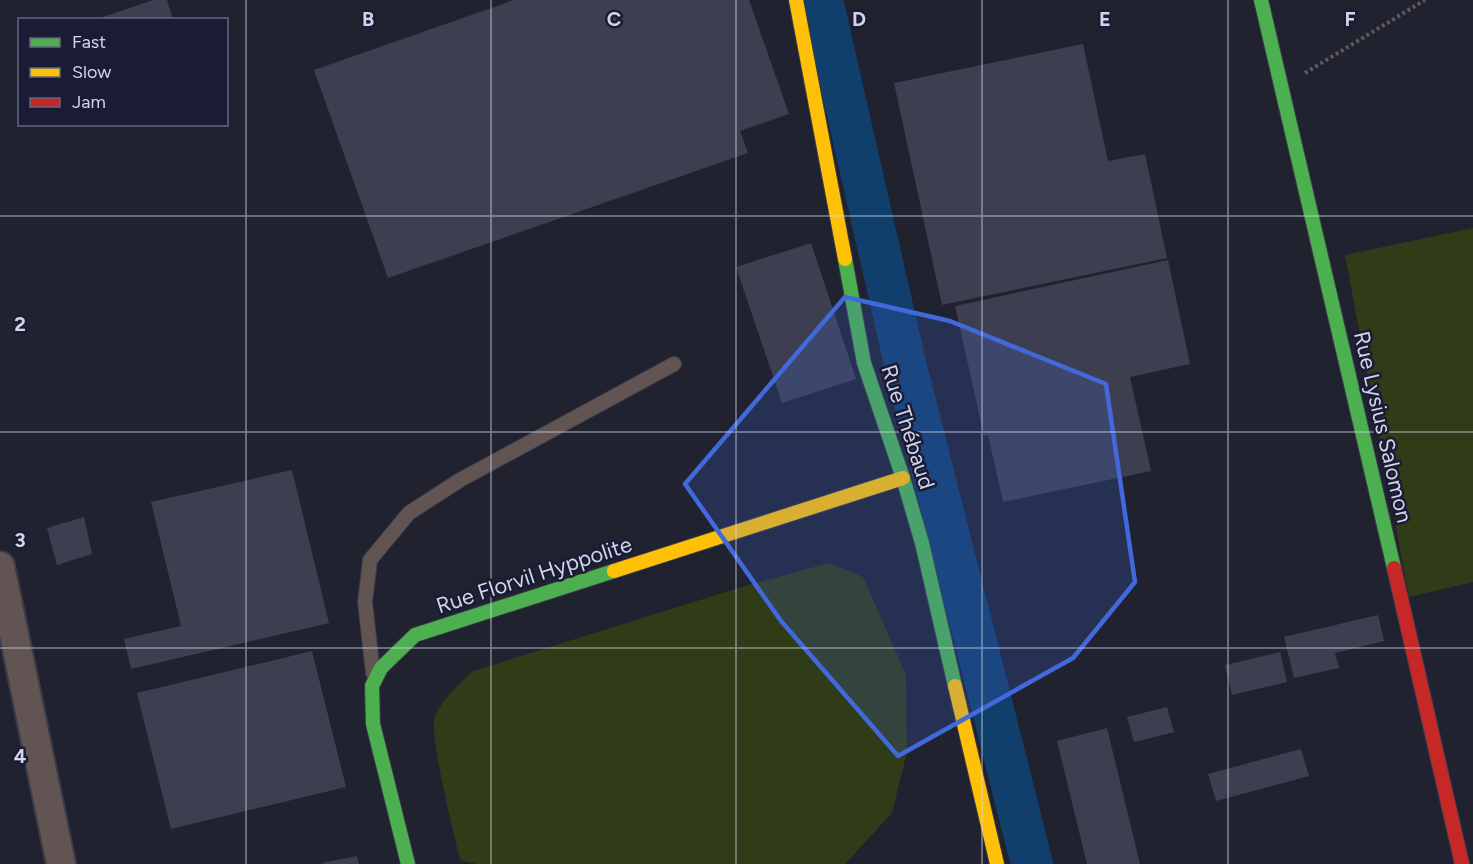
<svg xmlns="http://www.w3.org/2000/svg" width="1473" height="864" font-family="Figtree,sans-serif">
<style>
.green{fill:#303b17}
.lines{fill:none;stroke-linecap:round;stroke-linejoin:round}
.river{stroke:#113f6b;stroke-width:42}
.building{fill:#3d3f50}
.lane-casing{stroke:#3b3c48;stroke-width:16}
.street-casing{stroke:#3b3c48;stroke-width:32}
.fast-casing{stroke:#3b3c48;stroke-width:16}
.slow-casing{stroke:#3b3c48;stroke-width:16}
.jam-casing{stroke:#3b3c48;stroke-width:16}
.path{stroke:#60585a;stroke-width:4;stroke-dasharray:3 3;stroke-linecap:butt}
.lane{stroke:#625452;stroke-width:14}
.street{stroke:#625452;stroke-width:28}
.fast{stroke:#4caf50;stroke-width:14}
.slow{stroke:#ffc107;stroke-width:14}
.jam{stroke:#c62828;stroke-width:14}
.marked{fill:#4169db;fill-opacity:0.2;stroke:#4169db;stroke-width:4.5;stroke-linejoin:round}
.grid{fill:none;stroke:#d2d5e7;stroke-width:1.5;stroke-opacity:0.55}
.labels{text-anchor:middle;dominant-baseline:central;stroke-width:5;stroke-linejoin:round;paint-order:stroke}
.street-label{font-size:22px;fill:#d2d5e7;stroke:#1a1c36}
.grid-label{font-size:20px;text-anchor:middle;font-weight:bold;fill:#d2d5e7;stroke:#1a1c36;stroke-width:5;stroke-linejoin:round;paint-order:stroke}
</style>
<rect width="100%" height="100%" fill="#202230"/>
<g class="green">
<polygon points="1473,228 1473,582 1409,597 1345,255"/>
<path d="M829,563L863,577L906,675L907,752L892,813L845,864H477L460,860C455,837 428,733 435,716C443,698 459,684 473,671L748,585Z"/>
</g>
<g class="lines">
<polyline class="river" points="822,0 904,359 1032,864"/>
</g>
<g class="building">
<polygon points="153,0 167,0 173,20 104,20 103,17"/>
<polygon points="514,0 749,0 789,114 740,131 748,153 388,278 314,70"/>
<polygon points="1083,44 1108,161 1145,154 1167,258 942,305 894,83"/>
<polygon points="811,243 856,379 782,403 736,267"/>
<polygon points="1168,260 1190,364 1130,377 1151,471 1003,502 988,435 984,436 955,306"/>
<polygon points="292,470 329,623 131,669 124,639 181,626 151,502"/>
<polygon points="84,517 92,554 57,565 47,528"/>
<polygon points="1378,615 1384,641 1335,653 1339,668 1294,678 1284,637"/>
<polygon points="312,651 346,787 171,829 137,693"/>
<polygon points="1280,652 1287,682 1232,695 1225,665"/>
<polygon points="1167,707 1174,732 1134,742 1127,717"/>
<polygon points="1107,728 1140,864 1087,864 1057,741"/>
<polygon points="1301,749 1309,776 1216,801 1208,774"/>
<polygon points="357,856 359,864 322,864 322,863"/>
</g>
<g class="lines">
<defs>
<polyline id="lane" points="373,673 365,602 370,560 409,513 460,480 674,364"/>
<polyline id="street" points="0,566 61,864"/>
<g id="fast">
<polyline points="1261,0 1394,568"/>
<polyline points="845,259 864,363 903,478 922,543 955,686"/>
<polyline points="408,864 373,724 372,686 381,668 415,635 614,571"/>
</g>
<g id="slow">
<polyline points="796,0 845,259"/>
<polyline points="614,571 903,478"/>
<polyline points="955,686 997,864"/>
</g>
<polyline id="jam" points="1394,568 1462,864"/>
</defs>
<use href="#lane" class="lane-casing"/>
<use href="#street" class="street-casing"/>
<use href="#fast" class="fast-casing"/>
<use href="#slow" class="slow-casing"/>
<use href="#jam" class="jam-casing"/>
<polyline class="path" points="1305,73 1425,0"/>
<use href="#lane" class="lane"/>
<use href="#street" class="street"/>
<use href="#fast" class="fast"/>
<use href="#slow" class="slow"/>
<use href="#jam" class="jam"/>
</g>
<path class="marked" d="M845,297L950,321L1106,384L1135,582L1073,658L898,756L781,621L685,484Z"/>
<path class="grid" d="M246,0V864M491,0V864M736,0V864M982,0V864M1228,0V864M0,216H1473M0,432H1473M0,648H1473"/>
<g class="labels">
<g class="street-label">
<text transform="translate(908 427) rotate(72)">Rue Thébaud</text>
<text transform="translate(1383 427) rotate(77)">Rue Lysius Salomon</text>
<text transform="translate(534 575) rotate(-18)">Rue Florvil Hyppolite</text>
</g>
</g>
<g class="grid-label">
<text x="368" y="26">B</text>
<text x="614" y="26">C</text>
<text x="859" y="26">D</text>
<text x="1105" y="26">E</text>
<text x="1350" y="26">F</text>
<text x="20" y="331">2</text>
<text x="20" y="547">3</text>
<text x="20" y="763">4</text>
</g>
<rect x="18" y="18" width="210" height="108" fill="#1a1c36" stroke="#64667d" stroke-width="1.5"/>
<rect x="30" y="38" width="30" height="9" fill="#4caf50" stroke="#64667d" stroke-width="1.5"/>
<text x="72" y="48" font-size="18" fill="#d2d5e7">Fast</text>
<rect x="30" y="68" width="30" height="9" fill="#ffc107" stroke="#64667d" stroke-width="1.5"/>
<text x="72" y="78" font-size="18" fill="#d2d5e7">Slow</text>
<rect x="30" y="98" width="30" height="9" fill="#c62828" stroke="#64667d" stroke-width="1.5"/>
<text x="72" y="108" font-size="18" fill="#d2d5e7">Jam</text>
</svg>
